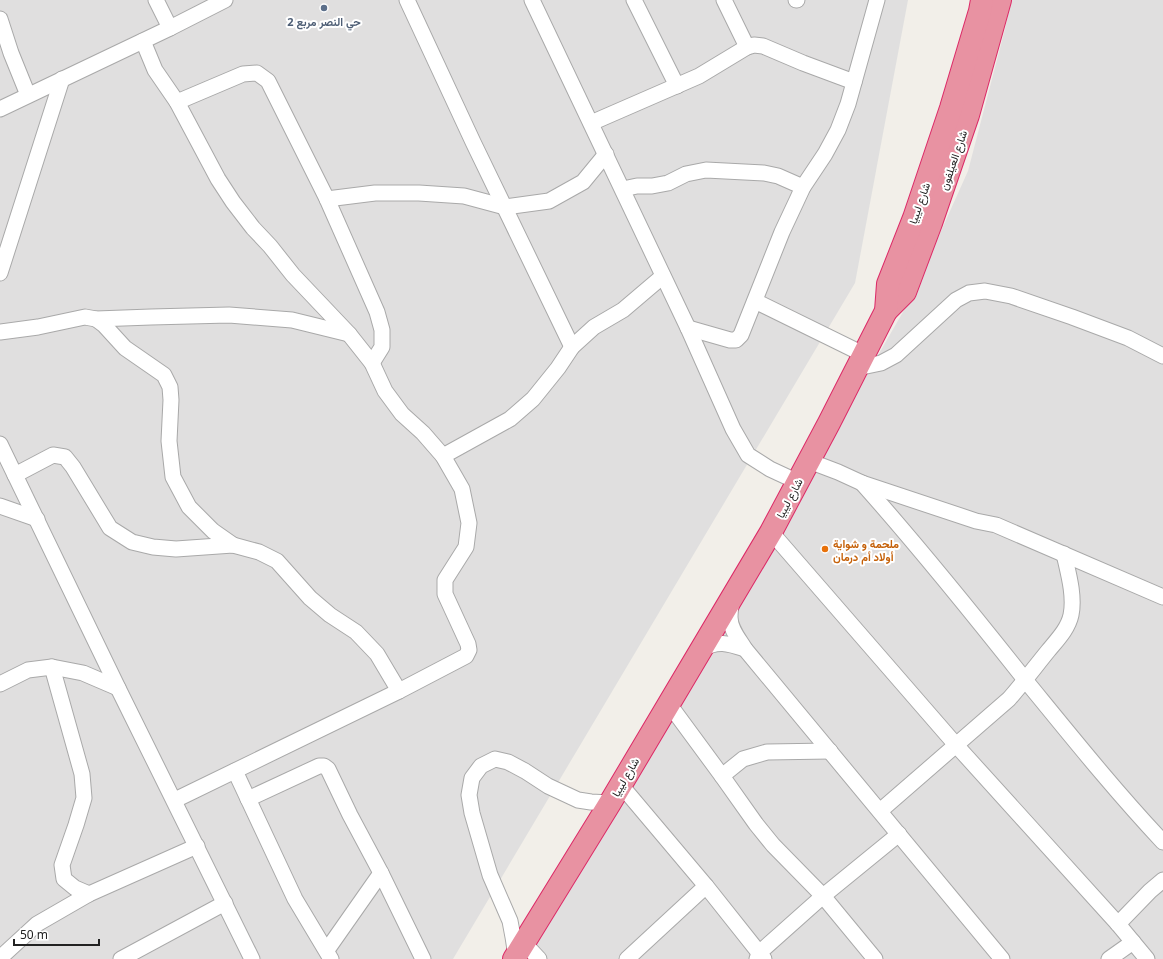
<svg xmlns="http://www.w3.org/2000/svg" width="1163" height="959" font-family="'Noto Sans',Vazirmatn,sans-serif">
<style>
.residential{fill:#e0dfdf}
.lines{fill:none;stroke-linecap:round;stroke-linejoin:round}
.minor-casing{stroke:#a9a9a9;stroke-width:17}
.highway-casing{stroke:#dc2a67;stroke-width:24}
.minor{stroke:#fff;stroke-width:15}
.highway{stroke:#e892a2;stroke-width:22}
.service-dot{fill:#5c6f8a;stroke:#fff;stroke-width:1.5}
.food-dot{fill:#e8710a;stroke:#fff;stroke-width:1.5}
.labels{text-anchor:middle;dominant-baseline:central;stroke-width:4;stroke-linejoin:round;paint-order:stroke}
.service-label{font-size:11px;font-weight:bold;fill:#4e5e75;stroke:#fff}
.street-label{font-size:11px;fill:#222;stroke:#fff}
.food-label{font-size:11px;font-weight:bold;fill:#c56008;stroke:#fff;text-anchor:start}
</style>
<rect width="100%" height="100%" fill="#f2efe9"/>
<g class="residential">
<polygon points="0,0 908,0 855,283 453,959 0,959"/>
<polygon points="1011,0 1163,0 1163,959 524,959 687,687 911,298 968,171 1005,29"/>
</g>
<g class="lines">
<defs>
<g id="minor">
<polyline points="156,0 170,28"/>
<polyline points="407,0 473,142 572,347"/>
<polyline points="532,0 688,328 733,429 748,455 770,469 798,482"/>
<polyline points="634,0 677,86"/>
<polyline points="724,0 747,47"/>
<polyline points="796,0 797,0"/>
<polyline points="0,19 11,53 28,95"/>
<polyline points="143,41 155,70 177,102 218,179 233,202 253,228 270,246 293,275 349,334 372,363 385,391 402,414 423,433 443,456 462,489 469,523 466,547 445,580 445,594 468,644 469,650 466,656 399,691 175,800"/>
<polyline points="177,102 243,74 257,73 268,81 327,199 377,312 382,330 382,347 372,363"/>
<polyline points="0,109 170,28 225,0"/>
<polyline points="591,123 699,76 747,47 754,45 763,46 803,63 854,82"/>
<polyline points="623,189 637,186 652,186 668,183 686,174 706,170 764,173 778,176 803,187"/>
<polyline points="327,199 375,193 419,193 464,196 505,207 549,201 583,182 606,154"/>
<polyline points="0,273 62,79"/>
<polyline points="755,301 865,355"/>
<polyline points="96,319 104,325 125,348 164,375 170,387 171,400 169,441 173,477 189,507 213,531 233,545"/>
<polyline points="688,328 730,340 736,340 741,335 782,232 797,200 803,187 825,154 838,130 848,104 877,0"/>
<polyline points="0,332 38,327 85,317 96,319 151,317 229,315 292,320 349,334"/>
<polyline points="857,368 881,363 896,355 956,300 969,293 985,291 1011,296 1072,317 1128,338 1163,356"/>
<polyline points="0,444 118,688 252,959"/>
<polyline points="443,456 510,419 533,399 558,368 572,347 594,327 623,310 663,276"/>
<polyline points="809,461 838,472 862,483 976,521 996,525 1163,597"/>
<polyline points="15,475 53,455 65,457 73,467 110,528 132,542 153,547 176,549 233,545 259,552 277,561 310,598 330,615 356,632 377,654 399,691"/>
<path d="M862,483C919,547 973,614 1026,681C1071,736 1115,791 1163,842"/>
<polyline points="0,506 37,519"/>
<polyline points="771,532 956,745 1118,924 1147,959"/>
<path d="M732,601C731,606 730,612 730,617C730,629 739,639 745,649L1002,959"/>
<path d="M700,650C718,640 727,643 745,649"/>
<polyline points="52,667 82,774 84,798 76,825 62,865 64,879 75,888 89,894"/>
<polyline points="0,684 28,670 52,667 83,673 118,688"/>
<polyline points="669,704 722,776 756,824 773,845 823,896 875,959"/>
<polyline points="235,771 295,899 331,959"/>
<polyline points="722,776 743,759 767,752 830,751"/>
<polyline points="620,784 706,886 764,959"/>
<polyline points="248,799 319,766 324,766 328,769 350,815 381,873 423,959"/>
<path d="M880,811L1009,699C1023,683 1035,667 1048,651C1057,640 1068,629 1071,615C1075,596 1068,572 1064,554"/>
<polyline points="1118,924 1150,891 1163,880"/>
<polyline points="524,943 539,959"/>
<polyline points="327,950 381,873"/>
<polyline points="516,956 513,937 510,921 490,875 472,813 469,795 472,778 481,766 495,759 508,762 525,771 548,786 578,800 591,802 610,803"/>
<polyline points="0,958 37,924 89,894 197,846"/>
<polyline points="121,959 225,903"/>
<polyline points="627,959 706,886"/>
<polyline points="757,959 759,953 823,896 899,834"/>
<polyline points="1109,959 1133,942"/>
</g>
<g id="highway">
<polyline points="886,311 905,292 931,223 968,115 1000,0"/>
<polyline points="514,959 610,803 771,532 829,423 886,311 888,284 914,218 951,108 980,11 982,0"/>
</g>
</defs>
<use href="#minor" class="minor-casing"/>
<use href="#highway" class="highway-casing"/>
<use href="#minor" class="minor"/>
<use href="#highway" class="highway"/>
</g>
<circle class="service-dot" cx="324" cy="8" r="4"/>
<circle class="food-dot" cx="825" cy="549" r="4"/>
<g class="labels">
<g class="service-label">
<text x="324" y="21">حي النصر مربع 2</text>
</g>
<g class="street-label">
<text transform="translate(953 160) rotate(-71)">شارع العيلفون</text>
<text transform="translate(919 203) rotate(-71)">شارع ليبيا</text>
<text transform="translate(789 498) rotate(-62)">شارع ليبيا</text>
<text transform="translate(625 777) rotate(-60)">شارع ليبيا</text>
</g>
<g class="food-label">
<text x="833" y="543">ملحمة و شواية<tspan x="833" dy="13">أولاد أم درمان</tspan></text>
</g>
</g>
<path d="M14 939v6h85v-6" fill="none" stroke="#222222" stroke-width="2"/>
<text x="20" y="939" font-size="12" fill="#222222" stroke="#ffffff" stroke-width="3" paint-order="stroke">50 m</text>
</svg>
